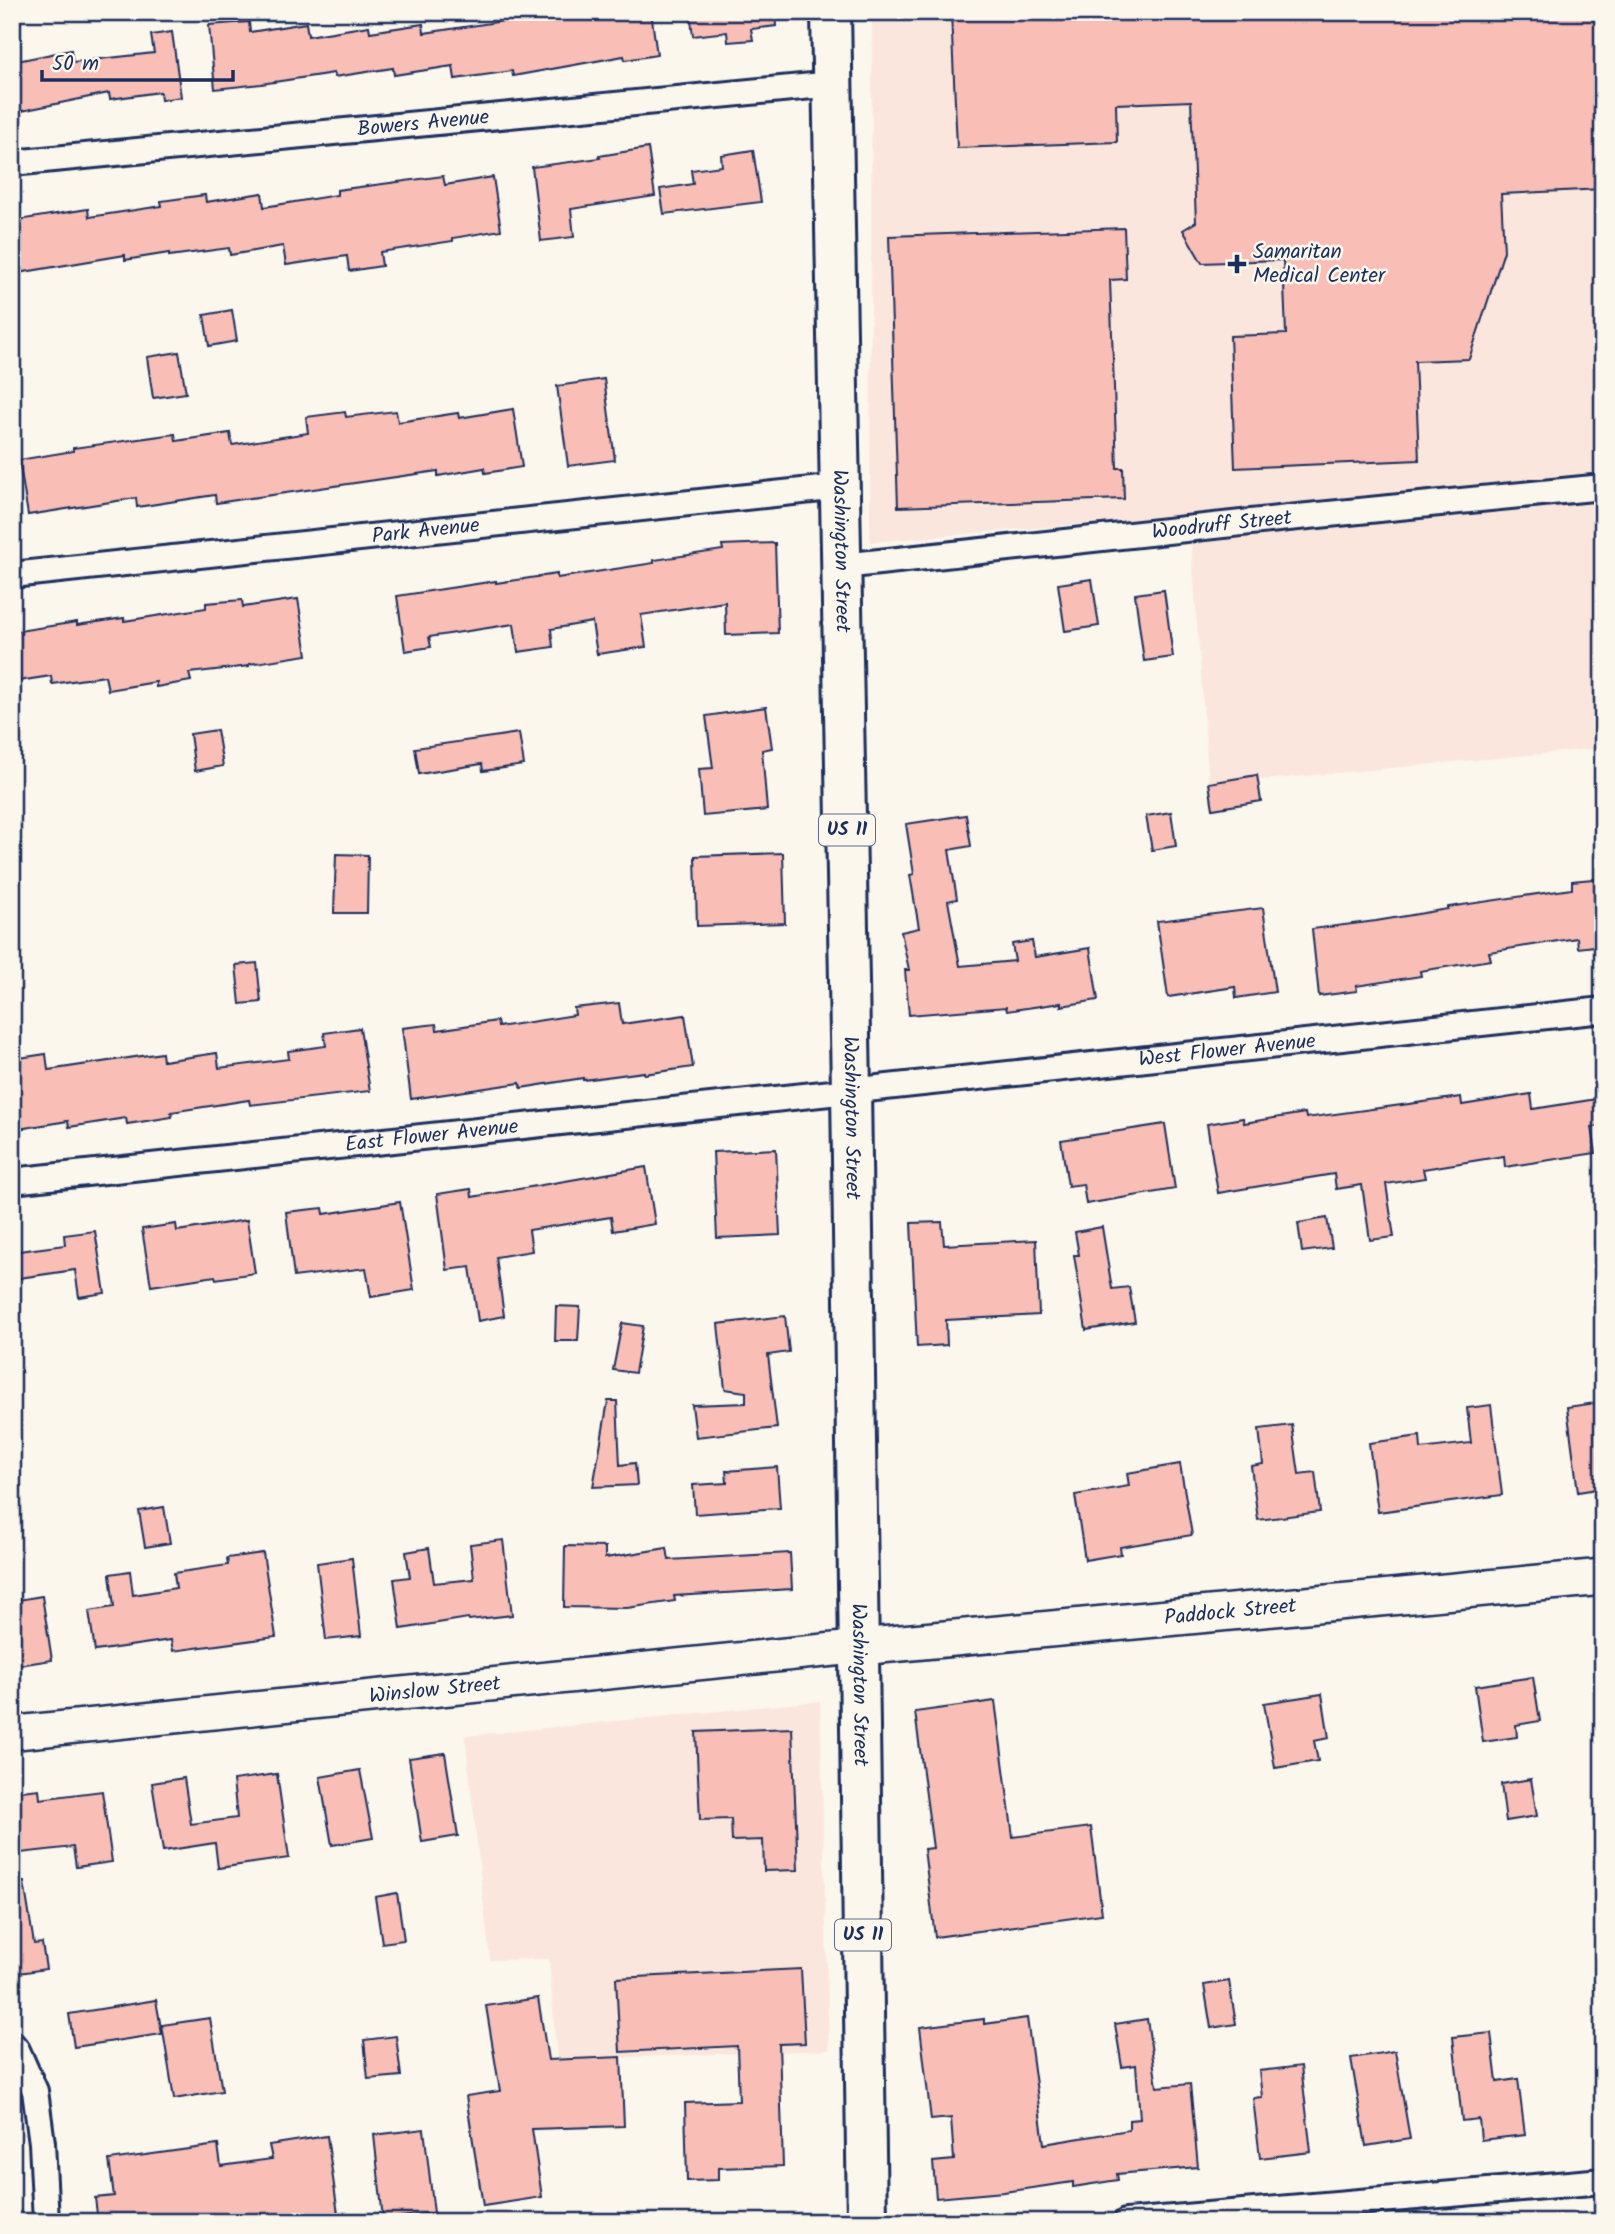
<svg xmlns="http://www.w3.org/2000/svg" width="1615" height="2234" font-family="Kalam,sans-serif">
<style>
.built{fill:#fae6dc}
.building{fill:#f9beb5;stroke:#1b2f5e;stroke-width:2}
.lines{fill:none;stroke-linecap:round;stroke-linejoin:round}
.minor-casing{stroke:#1b2f5e;stroke-width:30}
.tertiary-casing{stroke:#1b2f5e;stroke-width:37}
.secondary-casing{stroke:#1b2f5e;stroke-width:40}
.primary-casing{stroke:#1b2f5e;stroke-width:44}
.minor{stroke:#fbf7ec;stroke-width:24}
.tertiary{stroke:#fbf7ec;stroke-width:32}
.secondary{stroke:#fbf7ec;stroke-width:35}
.primary{stroke:#fbf7ec;stroke-width:38}
.poi-dot{fill:#1b2f5e;stroke:#fbf7ec;stroke-width:2.5}
.labels{text-anchor:middle;dominant-baseline:central;stroke-width:5;stroke-linejoin:round;paint-order:stroke}
.shield{fill:#fbf7ec;stroke:#5e6b89;stroke-width:2}
.shield-label{font-size:19px;font-weight:bold;fill:#1b2f5e}
.street-label{font-size:21px;fill:#1b2f5e;stroke:#fbf7ec}
.poi-label{font-size:21px;fill:#1b2f5e;stroke:#fbf7ec;text-anchor:start}
</style>
<rect width="100%" height="100%" fill="#fbf7ec"/>
<filter id="ink" filterUnits="userSpaceOnUse"><feTurbulence type="fractalNoise" baseFrequency=".0143" numOctaves="2"/><feDisplacementMap in="SourceGraphic" scale="14" xChannelSelector="R" yChannelSelector="G"/><feConvolveMatrix kernelMatrix="1 2 1 2 8 2 1 2 1" color-interpolation-filters="sRGB"/></filter>
<g filter="url(#ink)">
<g class="built">
<polygon points="872,12 1603,12 1603,748 1209,785 1189,515 870,542"/>
<polygon points="820,1701 829,2050 557,2060 549,1959 490,1960 465,1736"/>
</g>
<g class="building">
<polygon points="525,12 651,12 657,55 625,60 624,56 513,76 512,71 455,79 453,66 394,75 393,68 334,77 334,73 261,84 215,89 209,25 249,22 250,32 306,23 308,36 369,26 370,32 423,24 424,33 504,21 503,16"/>
<polygon points="690,12 775,12 776,26 751,29 753,40 728,42 727,32 693,36"/>
<polygon points="951,12 1603,12 1603,189 1501,194 1504,251 1469,359 1415,361 1419,460 1235,468 1230,336 1286,334 1283,260 1202,263 1183,230 1196,222 1191,101 1116,104 1117,142 957,148"/>
<polygon points="172,32 181,97 161,100 160,92 110,99 109,93 12,113 12,62 71,50 73,62 154,53 151,35"/>
<polygon points="648,148 655,196 571,209 574,237 541,241 532,167 600,158 599,156"/>
<polygon points="753,150 761,202 664,214 660,189 693,184 691,170 722,166 721,155"/>
<polygon points="443,176 445,185 493,177 501,230 453,238 453,241 380,252 382,266 349,271 347,256 286,265 283,246 230,255 229,248 169,256 169,253 125,260 125,255 12,274 12,221 88,209 89,217 162,206 161,201 205,195 206,202 262,193 264,207 337,195 337,190"/>
<polygon points="1124,228 1126,279 1110,280 1117,468 1123,468 1124,499 898,507 889,236"/>
<polygon points="232,310 237,341 209,346 204,315"/>
<polygon points="179,352 186,393 153,398 147,357"/>
<polygon points="604,379 615,460 568,466 557,386"/>
<polygon points="513,409 522,467 485,473 484,468 438,476 438,471 216,503 215,495 137,507 136,498 28,515 19,460 73,451 73,448 175,434 176,441 230,433 232,445 308,433 306,417 345,412 346,417 396,411 398,422 458,413 459,418"/>
<polygon points="775,543 778,633 726,635 725,602 641,615 646,647 597,654 592,622 551,629 553,647 518,652 514,624 429,637 431,647 405,651 397,596 496,581 496,583 557,574 557,578 654,563 654,560 723,550 722,545"/>
<polygon points="1092,579 1099,626 1065,631 1058,584"/>
<polygon points="1164,590 1173,657 1144,661 1135,594"/>
<polygon points="298,599 307,655 249,664 249,666 189,673 191,681 156,687 156,682 108,690 105,676 52,684 51,676 12,682 12,632 77,622 77,625 124,618 124,621 206,608 206,603 242,600 243,607"/>
<polygon points="766,707 772,748 762,750 767,810 703,816 699,769 713,768 706,716"/>
<polygon points="217,730 223,766 195,771 190,734"/>
<polygon points="519,733 524,765 483,771 482,764 419,774 415,748"/>
<polygon points="1257,775 1261,801 1213,809 1209,783"/>
<polygon points="1171,812 1176,846 1152,850 1146,816"/>
<polygon points="966,815 971,846 949,850 957,899 948,901 960,966 1015,961 1012,944 1032,941 1035,957 1090,948 1098,1000 1061,1006 1061,1003 1007,1011 1006,1007 909,1015 905,970 909,970 901,932 919,928 910,875 914,874 906,824"/>
<polygon points="783,853 785,923 697,926 695,856"/>
<polygon points="336,854 368,855 367,913 334,913"/>
<polygon points="1603,878 1603,945 1578,948 1577,938 1489,952 1491,960 1420,971 1421,976 1356,986 1357,991 1319,996 1312,929 1376,921 1448,909 1448,907 1572,889 1572,881"/>
<polygon points="1263,908 1275,992 1236,998 1235,987 1168,997 1157,921"/>
<polygon points="257,963 261,1002 240,1004 236,965"/>
<polygon points="619,1003 622,1024 685,1015 693,1067 644,1074 644,1072 583,1080 583,1078 521,1088 520,1083 411,1099 402,1028 436,1024 437,1030 497,1021 498,1027 575,1015 574,1008"/>
<polygon points="360,1028 370,1091 250,1105 249,1100 171,1112 172,1117 127,1124 126,1118 69,1127 68,1121 12,1130 12,1059 46,1054 48,1070 162,1053 163,1061 217,1053 219,1068 289,1059 288,1051 326,1046 324,1033"/>
<polygon points="1531,1094 1533,1109 1603,1098 1603,1126 1592,1127 1596,1153 1505,1167 1504,1156 1423,1169 1425,1178 1386,1184 1394,1237 1370,1240 1362,1185 1336,1189 1334,1174 1218,1193 1207,1124 1243,1118 1244,1123 1305,1113 1306,1118 1461,1097 1462,1105"/>
<polygon points="1165,1124 1175,1189 1086,1204 1083,1184 1068,1186 1061,1140"/>
<polygon points="776,1149 780,1235 717,1238 713,1152"/>
<polygon points="646,1167 655,1224 613,1231 611,1217 529,1230 532,1251 496,1257 504,1316 478,1321 470,1267 447,1270 437,1194 471,1189 472,1197"/>
<polygon points="400,1202 414,1290 371,1297 366,1268 294,1277 286,1212 323,1208 324,1214"/>
<polygon points="1327,1218 1332,1248 1302,1252 1298,1223"/>
<polygon points="247,1220 255,1273 216,1279 215,1276 151,1286 142,1229 176,1224 177,1231"/>
<polygon points="942,1222 944,1245 1036,1240 1039,1315 946,1320 947,1345 917,1347 911,1223"/>
<polygon points="1102,1227 1112,1289 1129,1287 1135,1322 1086,1330 1074,1255 1079,1255 1075,1232"/>
<polygon points="95,1231 105,1293 79,1297 75,1270 12,1279 12,1252 65,1245 64,1235"/>
<polygon points="556,1306 580,1307 578,1341 555,1341"/>
<polygon points="785,1316 789,1352 768,1355 777,1428 696,1437 692,1405 746,1403 746,1392 725,1389 718,1324"/>
<polygon points="622,1323 643,1326 635,1373 613,1370"/>
<polygon points="608,1401 617,1401 620,1465 635,1463 637,1485 593,1487"/>
<polygon points="1603,1402 1603,1488 1578,1492 1567,1407"/>
<polygon points="1491,1405 1502,1495 1378,1512 1369,1443 1420,1436 1421,1449 1471,1443 1467,1408"/>
<polygon points="1292,1425 1299,1474 1315,1472 1320,1512 1258,1520 1251,1466 1263,1464 1259,1429"/>
<polygon points="1180,1464 1192,1535 1120,1547 1121,1554 1085,1560 1075,1495 1129,1486 1127,1473"/>
<polygon points="777,1467 780,1508 695,1514 693,1485 727,1483 726,1471"/>
<polygon points="164,1507 170,1543 145,1547 139,1511"/>
<polygon points="503,1540 512,1615 469,1620 468,1618 401,1629 394,1579 410,1577 406,1552 429,1548 434,1583 474,1579 470,1544"/>
<polygon points="565,1546 605,1547 605,1558 667,1548 669,1560 790,1553 792,1589 674,1596 675,1601 627,1608 564,1607"/>
<polygon points="263,1553 276,1637 173,1651 171,1640 95,1651 89,1611 114,1607 110,1574 130,1571 133,1595 176,1588 174,1573 228,1565 227,1558"/>
<polygon points="352,1558 361,1636 326,1640 317,1563"/>
<polygon points="42,1596 52,1660 12,1666 12,1601"/>
<polygon points="1533,1677 1540,1721 1516,1725 1517,1737 1483,1742 1475,1686"/>
<polygon points="1322,1694 1329,1738 1314,1741 1318,1761 1275,1768 1264,1703"/>
<polygon points="995,1701 1013,1837 1091,1827 1102,1914 935,1937 924,1849 933,1848 915,1712"/>
<polygon points="792,1728 798,1870 764,1871 763,1840 732,1841 731,1819 700,1820 696,1732"/>
<polygon points="445,1753 458,1836 422,1842 409,1758"/>
<polygon points="360,1770 373,1838 332,1845 320,1777"/>
<polygon points="277,1774 289,1858 218,1868 215,1843 163,1851 152,1783 184,1778 191,1824 237,1818 233,1780"/>
<polygon points="1531,1779 1537,1816 1506,1821 1501,1784"/>
<polygon points="39,1789 40,1799 102,1791 112,1862 76,1867 73,1847 12,1854 12,1792"/>
<polygon points="12,1882 24,1882 34,1944 42,1943 46,1969 12,1974"/>
<polygon points="397,1893 404,1940 382,1943 375,1897"/>
<polygon points="801,1969 805,2043 779,2044 783,2166 718,2168 718,2180 687,2181 685,2103 739,2101 737,2046 620,2052 616,1978"/>
<polygon points="1229,1981 1236,2024 1211,2028 1204,1985"/>
<polygon points="538,1998 548,2060 621,2057 624,2126 532,2129 542,2197 483,2206 466,2096 500,2091 486,2006"/>
<polygon points="156,2000 162,2034 74,2047 69,2014"/>
<polygon points="210,2018 222,2091 174,2099 162,2025"/>
<polygon points="1027,2018 1044,2144 1129,2130 1129,2120 1140,2119 1136,2065 1122,2067 1115,2024 1147,2019 1157,2087 1190,2084 1198,2167 1117,2174 1118,2180 1073,2187 1073,2182 1004,2192 936,2198 933,2162 954,2160 951,2118 931,2120 920,2027 984,2019 984,2024"/>
<polygon points="1491,2033 1497,2082 1518,2079 1525,2135 1481,2140 1479,2119 1462,2121 1453,2037"/>
<polygon points="396,2036 401,2076 368,2079 364,2040"/>
<polygon points="1395,2051 1410,2139 1366,2146 1351,2058"/>
<polygon points="1301,2066 1311,2152 1260,2158 1253,2098 1262,2097 1259,2071"/>
<polygon points="424,2129 434,2213 383,2219 374,2135"/>
<polygon points="327,2136 338,2214 283,2222 98,2222 95,2198 114,2196 109,2160 218,2145 221,2166 272,2159 269,2145"/>
</g>
<g class="lines">
<defs>
<g id="minor">
<path id="s1" d="M12,163L833,84"/>
<path id="s2" d="M842,566L1288,518L1603,487"/>
<path id="s3" d="M12,575L840,487"/>
<path id="s4" d="M12,1181L1603,1010"/>
<polyline points="12,2044 17,2050 35,2091 42,2143 46,2222"/>
<polyline points="1126,2222 1603,2181"/>
</g>
<g id="tertiary">
<path id="s5" d="M12,1733L859,1647"/>
</g>
<g id="secondary">
<path id="s6" d="M859,1647L1603,1577"/>
</g>
<g id="primary">
<path id="s7" d="M831,12L851,1089L867,2222"/>
</g>
</defs>
<use href="#minor" class="minor-casing"/>
<use href="#tertiary" class="tertiary-casing"/>
<use href="#secondary" class="secondary-casing"/>
<use href="#primary" class="primary-casing"/>
<use href="#minor" class="minor"/>
<use href="#tertiary" class="tertiary"/>
<use href="#secondary" class="secondary"/>
<use href="#primary" class="primary"/>
</g>
</g>
<path class="poi-dot" d="M1233.5 253.5h7v7h7v7h-7v7h-7v-7h-7v-7h7z"/>
<g class="labels">
<g class="shield">
<rect x="819" y="814.5" width="56" height="31" rx="5"/>
<rect x="835" y="1919.5" width="56" height="31" rx="5"/>
</g>
<g class="shield-label">
<text x="847" y="830">US 11</text>
<text x="863" y="1935">US 11</text>
</g>
<g class="street-label">
<text stroke="none"><textPath href="#s1" startOffset="413">Bowers Avenue</textPath></text>
<text stroke="none"><textPath href="#s2" startOffset="382">Woodruff Street</textPath></text>
<text stroke="none"><textPath href="#s3" startOffset="416">Park Avenue</textPath></text>
<text stroke="none"><textPath href="#s7" startOffset="539">Washington Street</textPath></text>
<text stroke="none"><textPath href="#s4" startOffset="1222">West Flower Avenue</textPath></text>
<text stroke="none"><textPath href="#s7" startOffset="1106">Washington Street</textPath></text>
<text stroke="none"><textPath href="#s4" startOffset="422">East Flower Avenue</textPath></text>
<text stroke="none"><textPath href="#s6" startOffset="373">Paddock Street</textPath></text>
<text stroke="none"><textPath href="#s7" startOffset="1673">Washington Street</textPath></text>
<text stroke="none"><textPath href="#s5" startOffset="425">Winslow Street</textPath></text>
</g>
<g class="poi-label">
<text x="1253" y="252">Samaritan<tspan x="1253" dy="24">Medical Center</tspan></text>
</g>
</g>
<rect width="1615" height="2234" fill="none" stroke="#fbf7ec" stroke-width="42"/>
<rect x="21" y="21" width="1573" height="2192" fill="none" stroke="#1b2f5e" stroke-width="2.5" filter="url(#ink)"/>
<path d="M42 70v10h191v-10" fill="none" stroke="#1b2f5e" stroke-width="3.5"/>
<text x="52" y="70" font-size="21" fill="#1b2f5e" stroke="#fbf7ec" stroke-width="5" paint-order="stroke">50 m</text>
</svg>
